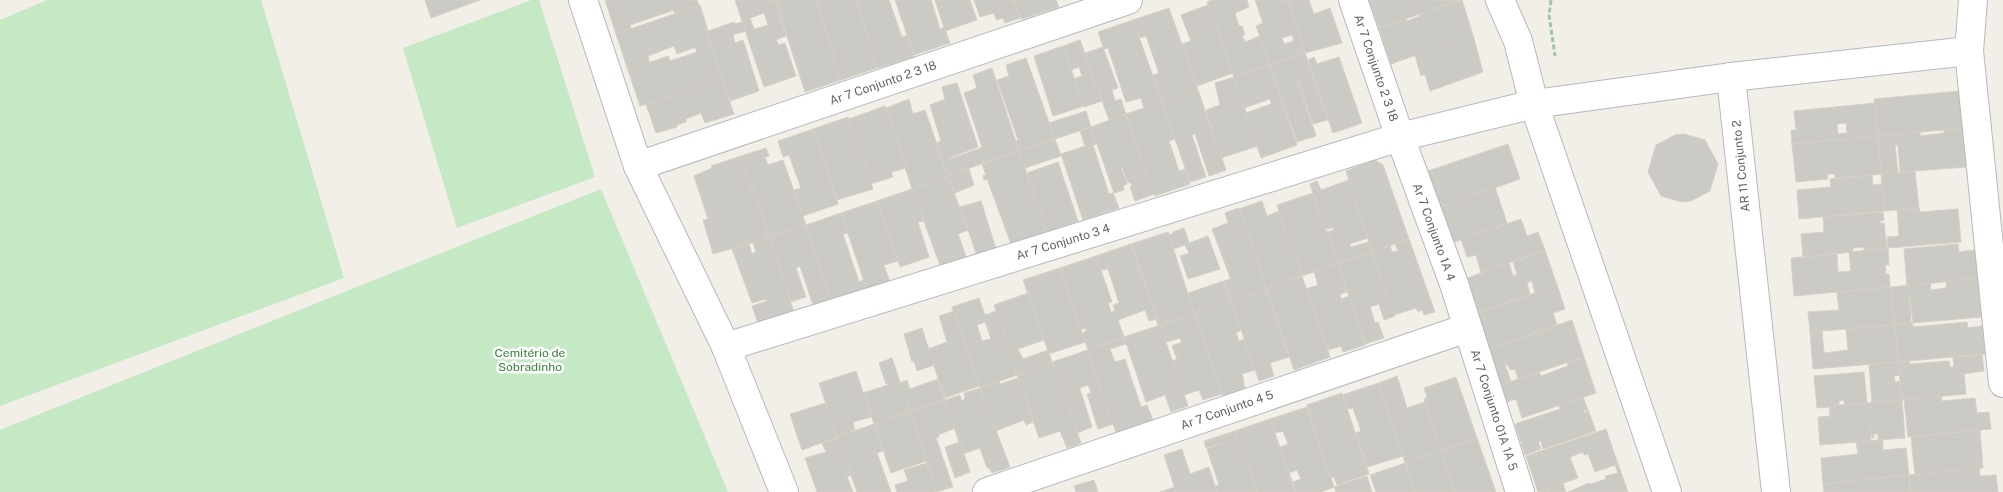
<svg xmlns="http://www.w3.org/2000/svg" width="2003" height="492" font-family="'Public Sans',sans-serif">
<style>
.green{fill:#c5e8c5}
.building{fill:#cccac5;stroke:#d6d1c6;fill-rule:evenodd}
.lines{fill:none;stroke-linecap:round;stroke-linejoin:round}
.minor-casing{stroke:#b5b8bc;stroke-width:30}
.tertiary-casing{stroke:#b5b8bc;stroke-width:30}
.path{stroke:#9cc7a9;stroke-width:3;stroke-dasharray:5 2.5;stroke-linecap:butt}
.minor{stroke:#fff;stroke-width:28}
.tertiary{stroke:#fff;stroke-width:28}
.labels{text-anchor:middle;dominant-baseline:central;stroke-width:5;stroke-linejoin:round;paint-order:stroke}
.street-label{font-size:12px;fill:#5f6368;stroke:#fff}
.park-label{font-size:12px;fill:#348238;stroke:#fff}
</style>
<rect width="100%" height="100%" fill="#f1efe8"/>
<g class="green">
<polygon points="47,0 261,0 344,278 0,406 0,20"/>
<polygon points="531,0 539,0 595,177 457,228 403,48"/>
<polygon points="601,189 728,492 0,492 0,430"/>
</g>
<g class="building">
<polygon points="425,0 480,0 431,18"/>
<polygon points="605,0 697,0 699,6 675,14 674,10 630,25 631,29 616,34"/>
<path d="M735,0H775L786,36L776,40L779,45L785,43L796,76L764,87ZM764,13L768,25L754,29L750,18Z"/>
<polygon points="775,0 816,0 841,80 805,92"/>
<polygon points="816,0 856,0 877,68 841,80"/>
<polygon points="856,0 889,0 902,37 907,35 914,57 877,68"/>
<polygon points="895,0 931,0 940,29 944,27 950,43 914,55"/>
<polygon points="935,0 970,0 977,20 945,31"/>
<polygon points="974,0 1014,0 1020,18 1005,23 1003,18 996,20 994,13 980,17"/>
<polygon points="1014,0 1056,0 1059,7 1021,19"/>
<polygon points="1212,0 1247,0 1249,7 1235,13 1239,26 1242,26 1245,35 1242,35 1245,42 1260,36 1270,65 1234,77 1207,2"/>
<path d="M1255,0H1287L1305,53L1270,65L1256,26L1263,23ZM1292,35L1294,41L1284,44L1282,38Z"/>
<polygon points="1287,0 1309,0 1314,14 1330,8 1342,43 1305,53"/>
<polygon points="1369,0 1461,0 1379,28"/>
<polygon points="1462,0 1473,35 1391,64 1379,28 1406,19 1407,21 1420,16 1419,14"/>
<polygon points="700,5 708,31 707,33 710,42 677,54 674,46 648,56 650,63 628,70 616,34"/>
<polygon points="1208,5 1233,73 1197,86 1182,44 1191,41 1181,15"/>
<polygon points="1169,8 1198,90 1162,102 1153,75 1159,73 1146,36 1140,38 1133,20"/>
<polygon points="1133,20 1162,102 1144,108 1141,98 1126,102 1108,48 1104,49 1098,32"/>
<polygon points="734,22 735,24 743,22 746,31 733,35 735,43 743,40 759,91 730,101 707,33 708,31"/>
<polygon points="1473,35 1483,72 1430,91 1425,74 1421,76 1415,55"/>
<polygon points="1080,40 1102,101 1084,107 1074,79 1082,76 1079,67 1071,70 1063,46"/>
<polygon points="710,42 722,78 640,106 628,70 668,56 670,61 697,52 695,47"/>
<polygon points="1063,46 1084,106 1053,116 1034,56"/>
<polygon points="1103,47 1118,88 1112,90 1115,101 1121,99 1126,114 1109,120 1085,53"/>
<polygon points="1305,53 1328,120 1313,124 1294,70 1316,136 1297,142 1270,65"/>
<polygon points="1314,57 1317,64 1339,57 1362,123 1333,133 1308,60"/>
<polygon points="1026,58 1055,139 1019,151 1016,141 1018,140 997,80 1009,76 1006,65"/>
<polygon points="1270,65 1297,145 1261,158 1246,113 1271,104 1270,99 1244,108 1234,77"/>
<polygon points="992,68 1019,151 984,163 978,149 982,147 964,93 977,88 973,75"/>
<polygon points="1234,77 1258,146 1221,158 1206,110 1220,105 1215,83"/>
<polygon points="722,78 734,114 705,123 701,113 686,119 686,122 677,125 677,127 656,133 646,104"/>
<polygon points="957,83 978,147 949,158 950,159 978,149 984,163 948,176 937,143 941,141 930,105 945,99 942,87"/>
<polygon points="1198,90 1226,170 1209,176 1195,134 1192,135 1206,177 1190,182 1162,102"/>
<polygon points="1960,91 1964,128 1878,136 1874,99"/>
<polygon points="909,99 913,114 925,110 948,176 912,189 886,108"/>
<polygon points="1162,102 1175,139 1169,141 1179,171 1185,169 1190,184 1155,196 1126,114"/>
<path d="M1875,103L1878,136L1792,144L1791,130H1796L1794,111ZM1845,123L1846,124L1847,133L1838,134L1837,124Z"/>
<polygon points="885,106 906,168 891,172 893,177 871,184 849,119"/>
<polygon points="1086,111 1091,127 1055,139 1049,123"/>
<polygon points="1126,114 1154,194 1135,201 1130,187 1132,186 1130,182 1128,183 1122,166 1121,167 1127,184 1123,186 1124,190 1114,193 1091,127"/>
<polygon points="848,117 873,189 837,200 813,129"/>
<polygon points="1091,127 1097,144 1093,145 1109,194 1113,193 1119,208 1083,220 1061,154 1085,146 1080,131"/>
<polygon points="1964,128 1967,167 1900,172 1898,145 1895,145 1898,173 1881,174 1878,136 1920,132 1920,136 1944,133 1944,130"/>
<polygon points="813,129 838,204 803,216 794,190 801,188 789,155 783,157 778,141"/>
<polygon points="1684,134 1705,140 1718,164 1710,191 1691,201 1682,202 1661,196 1648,172 1656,145 1675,135"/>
<polygon points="1878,136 1881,174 1835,178 1835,174 1827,174 1828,179 1796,182 1792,144"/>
<polygon points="1055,139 1061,156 1025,168 1019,151"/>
<polygon points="1508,144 1520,179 1440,207 1428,171"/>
<polygon points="766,148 769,156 765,157 768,165 783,160 806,225 769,238 741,156"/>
<polygon points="1019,151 1047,232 1011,244 987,179 984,180 983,176 986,175 982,164"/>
<polygon points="741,156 769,238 713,254 703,220 708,219 694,176 712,168 711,166"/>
<polygon points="1375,160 1383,165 1409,239 1372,252 1346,171"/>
<polygon points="1058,162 1078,221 1047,232 1027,173"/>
<polygon points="969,169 974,185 955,193 948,176"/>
<polygon points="1915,171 1919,208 1884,211 1881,174"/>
<polygon points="1872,175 1873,185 1882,184 1884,211 1799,219 1797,190 1831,187 1830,179"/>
<polygon points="948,176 968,230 958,234 967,259 941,268 912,189"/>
<polygon points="1349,180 1368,238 1350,244 1350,247 1369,242 1372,252 1338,264 1327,232 1334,230 1333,228 1327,229 1324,226 1310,184 1317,181 1321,190"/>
<polygon points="1495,187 1507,223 1452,243 1440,207"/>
<polygon points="912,189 924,221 918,222 929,257 900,267 877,201"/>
<polygon points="1313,193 1338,264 1302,276 1277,205"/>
<polygon points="877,201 898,261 884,265 891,285 868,293 841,213"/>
<polygon points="981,201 996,249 977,256 960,207"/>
<polygon points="1262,201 1267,216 1279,211 1302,276 1266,289 1239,209"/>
<polygon points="1239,208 1266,289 1231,301 1224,281 1230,279 1230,277 1212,229 1228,223 1225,213"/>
<polygon points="1919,208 1920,212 1958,209 1961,242 1888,248 1887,237 1899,236 1897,210"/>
<polygon points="1879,212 1883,213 1884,220 1880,221 1880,223 1884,223 1887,249 1864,251 1864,247 1853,248 1853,252 1803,257 1801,234 1824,232 1823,217"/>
<polygon points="841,213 848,233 843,234 859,282 864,280 869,295 832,302 806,225"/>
<polygon points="1521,219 1527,236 1538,232 1545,250 1481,273 1476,255 1467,257 1461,239"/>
<polygon points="806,225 832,302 814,308 800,266 796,268 806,297 790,302 769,238"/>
<polygon points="1184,228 1189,243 1208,236 1220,269 1188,279 1180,256 1189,253 1185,245 1173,249 1169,235 1173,233 1173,232"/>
<polygon points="1168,232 1194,313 1160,325 1131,244"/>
<polygon points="769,238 796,318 759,326 752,306 767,301 766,299 752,303 732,249 749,244 752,254 756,252 753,243"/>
<polygon points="1409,239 1435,312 1424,315 1422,310 1418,312 1416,308 1394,315 1372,252 1390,245 1392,252 1398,251 1395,244"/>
<polygon points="1131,244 1131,246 1160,325 1158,325 1156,319 1149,321 1145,310 1118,320 1113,305 1119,303 1108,269 1101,270 1096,256"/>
<polygon points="1958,244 1959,252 1975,250 1978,278 1907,286 1904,249"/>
<polygon points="1888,248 1889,265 1885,265 1886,274 1889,274 1890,287 1794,296 1791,258 1837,254 1838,272 1851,271 1849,252"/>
<polygon points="1545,250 1557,285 1535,293 1532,281 1527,283 1530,294 1477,313 1465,279 1509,263 1513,276 1517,274 1513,262"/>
<polygon points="1372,252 1395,316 1384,320 1379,304 1370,307 1375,323 1378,322 1384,338 1365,344 1338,264"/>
<polygon points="1096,256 1112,302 1108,303 1111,312 1115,311 1124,337 1088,350 1082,333 1086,331 1085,328 1081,330 1060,268"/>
<polygon points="1338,264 1347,292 1340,294 1341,299 1349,296 1365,345 1343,352 1341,346 1328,350 1306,289 1318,285 1314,272"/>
<polygon points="1060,268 1085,342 1049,354 1023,280"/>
<polygon points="1302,276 1330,357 1294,370 1266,289"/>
<polygon points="1978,278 1981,317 1913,323 1909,292 1911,323 1895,325 1891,287 1930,283 1931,290 1946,288 1946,281"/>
<polygon points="1223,281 1231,301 1194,313 1188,293"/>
<polygon points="1557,285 1565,309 1553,313 1557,325 1489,349 1477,313"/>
<polygon points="1891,287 1895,325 1810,332 1808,312 1839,310 1837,292"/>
<polygon points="1266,289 1289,357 1270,363 1274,376 1259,381 1231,301"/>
<polygon points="1028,293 1044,340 1018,349 1023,359 1048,350 1052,362 1017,375 994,305"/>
<path d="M979,298L985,315L996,311L1017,375L980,388L952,307ZM985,322L991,339L982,341L977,325Z"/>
<polygon points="1231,301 1241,330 1236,333 1239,341 1244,339 1255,370 1242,374 1245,388 1223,396 1194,313"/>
<polygon points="954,311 979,386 945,398 928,349 947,342 939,316"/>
<polygon points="1194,313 1222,394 1203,400 1199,390 1184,395 1172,361 1177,359 1172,346 1182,342 1180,338 1166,342 1160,325"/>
<polygon points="1572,320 1584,357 1518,379 1515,369 1510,370 1507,364 1505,365 1511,381 1501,385 1489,349"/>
<polygon points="1967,322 1968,328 1982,326 1985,354 1898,362 1895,325 1912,323 1913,327"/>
<polygon points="1160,325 1188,406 1171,412 1165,395 1146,402 1124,337"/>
<polygon points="1895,325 1898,362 1813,369 1810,332 1822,331 1824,353 1848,350 1846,329"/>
<polygon points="922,328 934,365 917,371 914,361 912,362 904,334"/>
<polygon points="1124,337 1126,344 1110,349 1115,362 1125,359 1141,407 1147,405 1153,420 1116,433 1088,350"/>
<polygon points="1088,350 1113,424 1098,429 1087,394 1091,393 1088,385 1080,388 1079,386 1092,427 1077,433 1052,362"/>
<polygon points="1982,355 1984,371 1956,375 1964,374 1966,394 1902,400 1898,362 1909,361 1910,364 1949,361 1950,367 1954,367 1953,357"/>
<polygon points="1584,357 1596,393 1522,418 1516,399 1507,402 1501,385 1539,372 1541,376 1568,366 1567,363"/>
<polygon points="892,358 910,412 874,424 863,393 891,384 886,384 879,363"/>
<polygon points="1052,362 1081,443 1067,448 1060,431 1039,438 1017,375"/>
<polygon points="1898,362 1900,375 1894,376 1895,382 1900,381 1902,400 1872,403 1869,364"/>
<polygon points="856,371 871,417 853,422 855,430 837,437 819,383"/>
<polygon points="1864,372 1867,403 1845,405 1844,400 1839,401 1839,406 1817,408 1814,376"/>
<polygon points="1397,376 1407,408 1425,402 1442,450 1405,463 1379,383"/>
<polygon points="1456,377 1477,438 1442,450 1424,399 1427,397 1424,388"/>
<polygon points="1018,378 1033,422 1026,425 1024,420 996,431 980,388 999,381 1000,384"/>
<polygon points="938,379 945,400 910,412 900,383 907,380 910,389"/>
<polygon points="1379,383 1403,456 1367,467 1356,433 1361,431 1353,408 1347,409 1342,395"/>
<polygon points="980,388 1010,467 992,473 989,468 987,468 980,448 963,454 945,400 960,395 962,401 965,398 964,393"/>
<polygon points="1342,393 1369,474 1337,485 1334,477 1331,478 1307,405"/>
<polygon points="1941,396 1942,401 1975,398 1977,413 1989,412 1991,429 1908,437 1904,400"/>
<polygon points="1583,397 1588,410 1583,411 1584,413 1588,410 1596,431 1543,449 1541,441 1538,442 1541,449 1525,455 1515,424 1560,409 1559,405"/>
<polygon points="945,400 955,428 938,435 939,437 936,438 953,487 936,492 910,412"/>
<polygon points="1902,400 1905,438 1878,440 1878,434 1874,434 1874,438 1872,438 1870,427 1871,441 1820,445 1818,417 1830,416 1829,406"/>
<polygon points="826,403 837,437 802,450 790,414"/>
<polygon points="1307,407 1334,487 1321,492 1296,492 1293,482 1301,479 1297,470 1289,473 1280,447 1288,444 1283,431 1275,433 1270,419"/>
<polygon points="910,412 926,461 891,473 874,424"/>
<polygon points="1270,419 1280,447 1296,492 1257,492 1235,431"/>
<polygon points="874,424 883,451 877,453 891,492 857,492 837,437"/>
<polygon points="1606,429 1618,464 1595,472 1588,454 1584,455 1583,452 1570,457 1578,478 1538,492 1526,456"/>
<polygon points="1980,430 1983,468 1915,475 1911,437"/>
<polygon points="1235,431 1257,492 1217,492 1215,486 1219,485 1207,449 1223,443 1206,448 1204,441"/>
<polygon points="838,438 851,475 847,477 853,492 817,492 805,458 826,452 822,443"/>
<polygon points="1477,438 1496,492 1455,492 1442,450"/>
<polygon points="1878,440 1883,440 1883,450 1906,448 1909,475 1823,484 1821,458 1858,454 1856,442"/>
<polygon points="960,442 970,472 955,478 945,447"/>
<polygon points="1182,449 1190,474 1209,467 1217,492 1176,492 1164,455"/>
<polygon points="1442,450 1455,492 1415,492 1405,463"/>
<polygon points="927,463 936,492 897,492 895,485 908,481 904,470"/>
<polygon points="1405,463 1415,492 1376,492 1370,475"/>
<polygon points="1618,464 1628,492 1568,492 1589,483 1591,484 1606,479 1605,476 1618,473 1615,465"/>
<polygon points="1979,468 1980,476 1996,475 1998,492 1910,492 1909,475"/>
<polygon points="1909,475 1910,492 1824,492 1823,484"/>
<polygon points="1367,476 1372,492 1336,492 1334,487"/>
<polygon points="1094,480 1098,492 1076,492 1074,486"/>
<polygon points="1563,483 1566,492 1538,492"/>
<polygon points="1175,487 1176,492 1160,492"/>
</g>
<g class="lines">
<defs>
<g id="minor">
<polyline points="1353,0 1400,137 1454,284 1520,492"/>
<polyline points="1973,0 1969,51 2003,383"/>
<polyline points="638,166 1128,0"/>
<polyline points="726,347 1400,137 1534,104 1731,77"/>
<polyline points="987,492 1467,328"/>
<polyline points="1776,492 1731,77 1969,51"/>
</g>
<g id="tertiary">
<polyline points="583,0 638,166 726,347 784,492"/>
<polyline points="1500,0 1518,41 1534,104 1667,492"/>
</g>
</defs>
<use href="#minor" class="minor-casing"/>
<use href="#tertiary" class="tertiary-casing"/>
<polyline class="path" points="1551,0 1549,15 1555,56"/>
<use href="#minor" class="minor"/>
<use href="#tertiary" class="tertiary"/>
</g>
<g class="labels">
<g class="street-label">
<text transform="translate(1376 68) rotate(71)">Ar 7 Conjunto 2 3 18</text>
<text transform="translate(883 83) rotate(-19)">Ar 7 Conjunto 2 3 18</text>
<text transform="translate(1741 166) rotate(-96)">AR 11 Conjunto 2</text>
<text transform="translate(1434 232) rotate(70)">Ar 7 Conjunto 1A 4</text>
<text transform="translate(1063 242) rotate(-17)">Ar 7 Conjunto 3 4</text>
<text transform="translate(1227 410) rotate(-19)">Ar 7 Conjunto 4 5</text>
<text transform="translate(1494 410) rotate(72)">Ar 7 Conjunto 01A 1A 5</text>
</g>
<g class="park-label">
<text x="530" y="353">Cemitério de<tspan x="530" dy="14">Sobradinho</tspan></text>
</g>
</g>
</svg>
